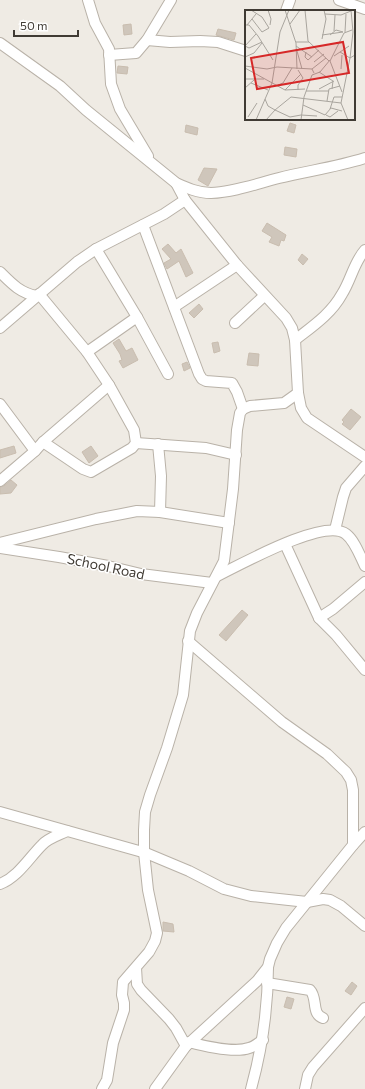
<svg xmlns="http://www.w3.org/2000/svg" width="365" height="1089" font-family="Commissioner,sans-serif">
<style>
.building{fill:#cfc6bb;stroke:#c9bdaf}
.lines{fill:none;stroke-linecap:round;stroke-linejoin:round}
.minor-casing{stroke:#b9b2a8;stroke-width:12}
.minor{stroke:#fff;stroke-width:10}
.labels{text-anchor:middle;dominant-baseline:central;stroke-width:3;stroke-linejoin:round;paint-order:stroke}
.street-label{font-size:14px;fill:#403b34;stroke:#fff}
.inset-road{fill:none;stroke:#a9a59e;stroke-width:1}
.view{fill:#d62828;fill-opacity:0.15;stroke:#d62828;stroke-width:2}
.inset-edge{fill:none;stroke:#403b34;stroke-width:2}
</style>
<rect width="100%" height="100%" fill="#efebe4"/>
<g class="building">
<polygon points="131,24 132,34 124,35 123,25"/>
<polygon points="218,29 236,33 234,40 216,35"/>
<polygon points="118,66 128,67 127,74 117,73"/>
<polygon points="290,123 296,125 294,133 287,131"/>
<polygon points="186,125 198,128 197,135 185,132"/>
<polygon points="285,147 297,149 296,157 284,155"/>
<polygon points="204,168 217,169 208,186 198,180"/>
<polygon points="267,223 286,235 284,241 281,240 279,246 269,242 272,237 262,231"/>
<polygon points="168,244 176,253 181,249 193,273 186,277 179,261 167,269 164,263 171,259 162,249"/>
<polygon points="302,254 308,259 303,265 298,260"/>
<polygon points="199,304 203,309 194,318 189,313"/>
<polygon points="119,339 126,351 132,348 138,360 123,368 119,361 122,360 120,354 113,343"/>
<polygon points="218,342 220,351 214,353 212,343"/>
<polygon points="249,353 259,354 258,366 247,365"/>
<polygon points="187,362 190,368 184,371 182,364"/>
<polygon points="351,409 361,417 350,430 342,424 344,422 342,420"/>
<polygon points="14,446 16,453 0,458 0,450"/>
<polygon points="91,446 98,456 89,463 82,452"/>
<polygon points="11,480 17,485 11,493 0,494 0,487 4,486"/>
<polygon points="242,610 248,615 226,641 219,635"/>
<polygon points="163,922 173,924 174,932 163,931"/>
<polygon points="352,982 357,986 351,995 345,991"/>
<polygon points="287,997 294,999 291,1009 284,1007"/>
</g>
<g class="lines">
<defs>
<g id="minor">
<polyline points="88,0 95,23 109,49 111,84 120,109 148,156"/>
<polyline points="339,0 365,9"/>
<polyline points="286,11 290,0"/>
<polyline points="147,40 170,42 200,41 218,42 246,51"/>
<path d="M0,43L60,86L86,110L176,183C187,188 198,193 211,193C234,192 256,184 279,178C307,171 337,167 365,158"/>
<polyline points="109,55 136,53 147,40 171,0"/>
<polyline points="176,183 185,200 237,265 286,318 292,328 295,340 298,393 301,408 307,418 365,457"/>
<polyline points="143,225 199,374 202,379 206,381 232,383 237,392 243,409"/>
<polyline points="96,249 137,317 168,374"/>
<path d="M0,272C11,283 20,293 37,296"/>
<polyline points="39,294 87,352 109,385 134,430 136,443 132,448 91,472 83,469 43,442"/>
<polyline points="174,307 237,265"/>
<polyline points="235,323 264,296"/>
<polyline points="0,328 77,262 96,249 164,214 185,200"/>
<path d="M295,340C313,326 331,314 342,294C351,280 354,262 365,250"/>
<polyline points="87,352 137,317"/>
<polyline points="0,404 35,451"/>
<polyline points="136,443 206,448 236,455"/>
<polyline points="158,444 161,476 160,512"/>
<polyline points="0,481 35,451 43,442 109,385"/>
<polyline points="335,530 343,497 346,488 365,466"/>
<polyline points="0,543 96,519 137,511 160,512 229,523"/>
<polyline points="285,544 319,618 336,635 365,670"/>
<polyline points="0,548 59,557 108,566 141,574 212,583"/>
<path d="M217,576C240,565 325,517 346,534C355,541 360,556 365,566"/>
<polyline points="319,618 333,609 365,582"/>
<polyline points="188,641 282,722 327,754 346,772 351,780 353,790 353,845"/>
<polyline points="0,812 146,853 189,871 224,889 251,896 307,902 323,899 330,900 341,906 365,926"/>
<path d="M0,884C18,877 29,858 42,845C48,838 59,835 67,831"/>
<polyline points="136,968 137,984 141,990 169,1019 176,1028 186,1046"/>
<path d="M267,983L310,990C318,998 311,1014 323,1018"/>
<path d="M189,1042C204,1046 235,1053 249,1048C254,1047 258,1043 263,1040"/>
<polyline points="102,1089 107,1080 113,1043 124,1010 124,1003 122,995 123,982 149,952 155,941 157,933 148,890 144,852 144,830 145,812 150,795 167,748 183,695 190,631 197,613 224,561 233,489 237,430 240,413 243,409 250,406 284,403 298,393"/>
<polyline points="155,1089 186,1046 257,981 268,967 270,959 277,943 286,928 353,845 365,832"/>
<path d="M251,1089C262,1049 268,1009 268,967"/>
<polyline points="305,1089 308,1075 313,1067 365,1008"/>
</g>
</defs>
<use href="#minor" class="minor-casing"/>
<use href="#minor" class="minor"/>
</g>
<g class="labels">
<g class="street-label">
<text transform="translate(106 566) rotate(12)">School Road</text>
</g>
</g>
<g transform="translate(245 10)">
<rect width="110" height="110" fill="#efebe4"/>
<path class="inset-road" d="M6,0L17,7L24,18L17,22L7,9M23,0L26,9L25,15M40,0L51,33L52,59M60,0L63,31L84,51M80,4L96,5L106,1M45,14L55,0M0,15H4L13,26L28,50M2,15L11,4M89,21L90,5M100,22L101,4M77,25L98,22M85,25L91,20L98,22M77,29L81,9L79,0M51,32H64M0,36L4,38L17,32M0,36L11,24M51,36L67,47M52,41L57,59M61,42L60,47L63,50L74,40M95,42L105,48L110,45M89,46L104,36M0,47L9,43L17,33M69,52L79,44M0,56L22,59L32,57L67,59L69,63M0,58L40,80L60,79M67,59L81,48M96,59L97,45M74,62L88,71L87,79M0,69H19M6,73L23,80M33,75L38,73L47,58M0,78L9,70M74,79L89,71M40,80L56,64M53,80V75L58,68L53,60M61,81H84M97,82L85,51L99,23L107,20M20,89L23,96L30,100M82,91L84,79L95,76M58,95L80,105L86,98L97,101M85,99L89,87H97M30,100L46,87L96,93M56,105L72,106M81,105L85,107L93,101M3,107L12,93M11,110L27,73L35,22L44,0M21,110L30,100L45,107L56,105M56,110L59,87L67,65L75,62L85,50M103,110L96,93L105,48L108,22L106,0"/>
<path class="view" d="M98,32L104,63L12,79L6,48Z"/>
<rect width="110" height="110" class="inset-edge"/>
</g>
<path d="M14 30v6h64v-6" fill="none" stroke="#403b34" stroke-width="2"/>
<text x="20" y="30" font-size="12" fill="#403b34" stroke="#ffffff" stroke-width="3" paint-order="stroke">50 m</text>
</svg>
